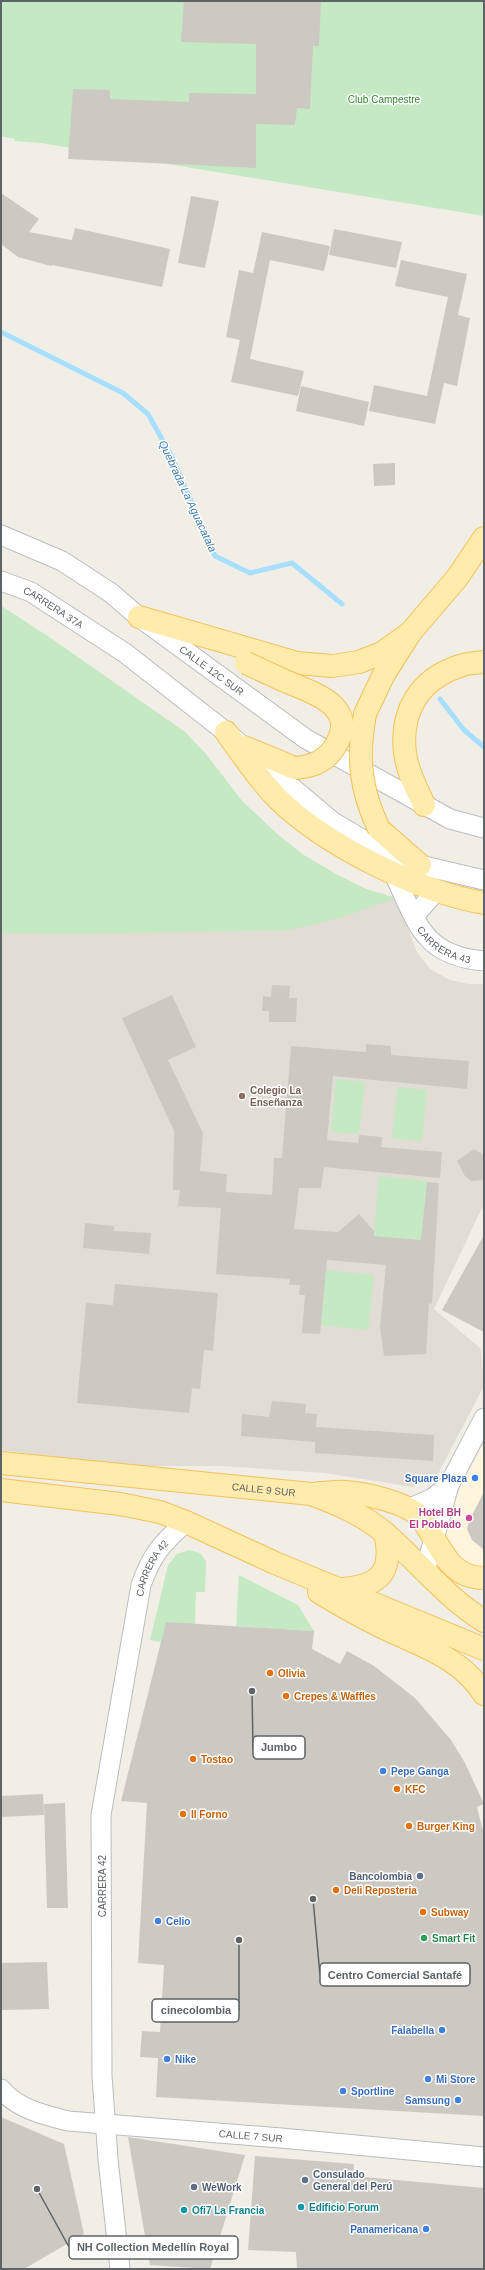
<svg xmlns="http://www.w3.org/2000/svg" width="485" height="2270" font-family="Arial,sans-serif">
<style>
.commercial{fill:#fff5dd}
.education{fill:#e1ddd4}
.green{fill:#c5e9c2}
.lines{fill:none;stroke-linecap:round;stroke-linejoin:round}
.stream{stroke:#a8dfff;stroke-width:5}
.building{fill:#ccc9c3}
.minor-casing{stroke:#b9bcc0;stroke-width:21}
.major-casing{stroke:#f7c059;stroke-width:24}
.minor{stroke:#fff;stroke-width:19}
.major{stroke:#ffecad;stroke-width:22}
.major-bridge-casing{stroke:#f7c059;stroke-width:24;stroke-linecap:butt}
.major-bridge{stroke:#ffecad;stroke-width:22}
.education-dot{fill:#8d6e63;stroke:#fff;stroke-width:1.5}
.shop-dot{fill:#3f7fe0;stroke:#fff;stroke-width:1.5}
.hotel-dot{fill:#d1479c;stroke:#fff;stroke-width:1.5}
.food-dot{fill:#e8710a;stroke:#fff;stroke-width:1.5}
.service-dot{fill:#5c6f8a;stroke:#fff;stroke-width:1.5}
.leisure-dot{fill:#2e9e5b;stroke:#fff;stroke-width:1.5}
.culture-dot{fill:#0f9aa8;stroke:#fff;stroke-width:1.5}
.labels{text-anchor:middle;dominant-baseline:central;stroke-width:3;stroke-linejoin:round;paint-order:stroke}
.park-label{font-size:10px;fill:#328330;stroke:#fff}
.street-label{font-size:10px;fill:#5e6367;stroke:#fff}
.education-label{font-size:10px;font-weight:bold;fill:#785e54;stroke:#fff;text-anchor:start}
.shop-label{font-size:10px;font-weight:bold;fill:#366cbe;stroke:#fff;text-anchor:start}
.hotel-label{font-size:10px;font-weight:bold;fill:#b23c85;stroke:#fff;text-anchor:end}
.food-label{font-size:10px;font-weight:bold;fill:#c56008;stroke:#fff;text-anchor:start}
.service-label{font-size:10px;font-weight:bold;fill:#4e5e75;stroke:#fff;text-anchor:start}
.leisure-label{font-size:10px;font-weight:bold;fill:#27864d;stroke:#fff;text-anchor:start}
.culture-label{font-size:10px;font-weight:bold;fill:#0d838f;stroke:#fff;text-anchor:start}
.water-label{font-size:11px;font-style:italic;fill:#3c7bad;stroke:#fff}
.leader{fill:none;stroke:#5e6367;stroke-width:1.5}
.callout-dot{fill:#5e6367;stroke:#fff;stroke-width:1.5}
.callout{fill:#fff;stroke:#5e6367;stroke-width:1.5}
.callout-label{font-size:11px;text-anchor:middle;font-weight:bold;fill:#5e6367}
</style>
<rect width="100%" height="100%" fill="#f1eee6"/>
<polygon class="commercial" points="484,1443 484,1571 469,1570 444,1540 448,1513"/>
<polygon class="education" points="1,606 46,635 185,732 205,753 242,801 276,833 302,854 334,873 366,889 396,898 417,952 430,969 450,980 468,984 484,984 484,1209 482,1208 434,1309 481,1349 484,1386 438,1474 413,1487 325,1473 222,1466 127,1466 1,1450"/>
<g class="green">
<polygon points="1,1 484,1 484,216 41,143 15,141 15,139 1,136"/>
<polygon points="1,606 46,635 185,732 205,753 242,801 276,833 302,854 334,873 366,889 396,898 340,918 289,930 73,934 1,933"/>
<polygon points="336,1079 365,1082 359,1134 331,1132"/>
<polygon points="398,1087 427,1090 422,1141 392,1138"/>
<polygon points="379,1176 427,1181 422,1235 423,1240 374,1236"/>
<polygon points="326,1270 374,1275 368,1330 321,1325"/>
<polygon points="189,1550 200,1553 206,1561 205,1592 196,1592 195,1624 161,1642 150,1640 168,1565 177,1554"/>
<polygon points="239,1575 298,1605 314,1631 236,1626"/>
</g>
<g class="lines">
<g class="stream">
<polyline points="1,332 123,393 148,414 172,457 215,556 250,573 292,563 342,604"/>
<polyline points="440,699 464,730 484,747"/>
</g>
</g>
<g class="building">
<polygon points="184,1 321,1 319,46 313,46 310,109 297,108 295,125 256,124 256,168 68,159 73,89 110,90 110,99 189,102 189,93 256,94 256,44 181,42"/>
<polygon points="1,193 39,219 29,232 72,240 75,228 170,249 162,287 52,265 51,266 18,257 1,244"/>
<polygon points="191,196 219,201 205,268 178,263"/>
<polygon points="334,229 402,242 396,268 329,255"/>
<polygon points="262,232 330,246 324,271 270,260 250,359 304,371 298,396 231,382 240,340 226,337 239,270 253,273"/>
<polygon points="401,260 467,274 458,315 470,318 457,386 444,383 435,424 369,411 374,385 427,396 448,297 395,286"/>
<polygon points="301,386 369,402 364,426 296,411"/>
<polygon points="395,463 395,485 374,486 373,464"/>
<polygon points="272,985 290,986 289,998 297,998 296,1022 269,1022 269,1011 262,1011 263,996 271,997"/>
<polygon points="172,995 196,1047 168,1060 203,1133 200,1171 227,1174 226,1192 272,1195 274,1158 282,1158 291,1046 366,1052 366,1044 391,1046 391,1055 469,1061 467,1089 333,1076 327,1140 358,1143 359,1135 382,1137 381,1147 442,1152 440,1178 324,1167 321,1188 299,1188 294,1229 338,1232 359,1214 374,1231 374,1236 421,1240 427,1182 439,1183 432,1304 429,1303 426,1354 384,1356 380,1327 386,1265 327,1260 320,1334 302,1333 305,1295 299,1295 300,1285 289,1285 290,1279 216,1274 221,1208 178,1206 180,1190 173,1190 174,1131 122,1018"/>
<polygon points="474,1149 484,1155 484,1180 471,1181 465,1176 457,1161"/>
<polygon points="85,1223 114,1226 114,1231 151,1233 149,1254 83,1248"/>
<polygon points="484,1235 484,1332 442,1310"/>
<polygon points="115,1284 218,1293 213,1351 204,1350 200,1389 192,1388 189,1413 77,1403 86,1303 113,1305"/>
<polygon points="272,1401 306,1404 305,1413 317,1414 316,1427 434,1435 433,1461 315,1453 315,1442 241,1436 242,1414 269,1417"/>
<polygon points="484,1492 484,1550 472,1540 467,1529 469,1521"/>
<polygon points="166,1622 314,1631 312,1649 340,1664 347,1651 374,1666 415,1698 451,1740 465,1763 484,1804 477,1807 484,1835 484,2116 156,2097 158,2058 140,2057 142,2031 160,2032 164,1965 138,1963 147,1803 121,1801"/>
<polygon points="43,1794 44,1815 1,1817 1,1796"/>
<polygon points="65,1803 68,1908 47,1908 44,1804"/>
<polygon points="47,1962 49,2009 1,2010 1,1963"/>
<polygon points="1,2117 64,2144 84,2234 24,2269 1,2269"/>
<polygon points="128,2137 245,2155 210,2269 150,2265"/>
<polygon points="255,2156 354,2164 353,2176 484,2188 484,2269 297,2269 296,2252 248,2250"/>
</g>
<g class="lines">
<defs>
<g id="minor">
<path id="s1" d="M1,535L62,561L111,593L139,617L306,739L450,819L484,828"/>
<path id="s2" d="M1,581L31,592L125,653L226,732L333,822L374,846L420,865L484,880"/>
<path id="s3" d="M394,874C417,923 423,956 484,961"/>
<polyline points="415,915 436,891"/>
<polyline points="408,1509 433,1498 449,1485"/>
<polyline points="425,1571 449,1485 484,1418"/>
<path id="s4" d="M1,2089C17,2109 45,2115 68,2121L281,2138L484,2157"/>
<path id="s5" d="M120,2269L108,2159L102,2076L101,1815L141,1585C152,1554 162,1543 186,1522"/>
</g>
<g id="major">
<polyline points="139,617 297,663 332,666 359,662 382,653 410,633"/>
<polyline points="365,714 383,676 410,633 457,578 484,538"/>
<path d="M226,732C242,754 258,779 278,799C325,845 419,892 484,903"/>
<polyline points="244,747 295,768"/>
<path d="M424,805C417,789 407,771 405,753C400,712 419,679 460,666C467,663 476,663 484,662"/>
<polyline points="379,829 420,865"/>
<path id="s6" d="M1,1463L311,1494C338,1504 364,1515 386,1534C419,1563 446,1597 484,1621"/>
<polyline points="1,1490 120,1504 160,1512 186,1522 275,1563 484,1649"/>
<path d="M318,1493C327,1493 337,1491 346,1492C364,1493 409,1503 421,1518C440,1542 446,1578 484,1578"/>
<path d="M342,1589C380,1586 394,1572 385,1533"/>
<path d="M319,1592C338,1604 358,1615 378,1625C417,1645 459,1655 484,1694"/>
</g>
</defs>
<use href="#minor" class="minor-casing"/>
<use href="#major" class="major-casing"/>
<use href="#minor" class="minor"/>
<use href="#major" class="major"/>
<defs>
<g id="major-bridge">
<path d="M246,663C259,669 272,675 285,681C313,693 361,706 334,748C325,762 311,767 295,768"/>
<path d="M365,714C357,758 360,789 379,829"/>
</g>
</defs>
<use href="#major-bridge" class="major-bridge-casing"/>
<use href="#major-bridge" class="major-bridge"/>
</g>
<circle class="education-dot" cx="242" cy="1096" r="4"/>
<g class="shop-dot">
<circle cx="475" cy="1478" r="4"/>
<circle cx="383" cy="1771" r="4"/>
<circle cx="158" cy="1921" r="4"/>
<circle cx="442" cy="2030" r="4"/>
<circle cx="167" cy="2059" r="4"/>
<circle cx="428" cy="2079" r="4"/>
<circle cx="343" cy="2091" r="4"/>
<circle cx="458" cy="2100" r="4"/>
<circle cx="426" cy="2229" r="4"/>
</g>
<circle class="hotel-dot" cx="469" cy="1518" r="4"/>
<g class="food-dot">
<circle cx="270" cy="1673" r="4"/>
<circle cx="286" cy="1696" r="4"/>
<circle cx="193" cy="1759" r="4"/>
<circle cx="397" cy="1789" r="4"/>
<circle cx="183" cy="1814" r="4"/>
<circle cx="409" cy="1826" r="4"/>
<circle cx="336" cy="1890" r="4"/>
<circle cx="423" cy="1912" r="4"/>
</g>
<g class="service-dot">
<circle cx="420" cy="1876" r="4"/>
<circle cx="305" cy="2180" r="4"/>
<circle cx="194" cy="2187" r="4"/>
</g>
<circle class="leisure-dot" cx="424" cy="1938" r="4"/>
<g class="culture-dot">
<circle cx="301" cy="2207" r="4"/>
<circle cx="184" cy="2210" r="4"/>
</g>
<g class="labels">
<g class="park-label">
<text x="384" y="99">Club Campestre</text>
</g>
<g class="street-label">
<text stroke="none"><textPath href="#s2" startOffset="59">CARRERA 37A</textPath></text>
<text stroke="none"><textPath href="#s1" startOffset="252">CALLE 12C SUR</textPath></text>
<text stroke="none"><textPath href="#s3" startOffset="90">CARRERA 43</textPath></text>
<text stroke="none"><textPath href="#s6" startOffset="264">CALLE 9 SUR</textPath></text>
<text stroke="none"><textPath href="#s5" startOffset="708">CARRERA 42</textPath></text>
<text transform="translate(102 1886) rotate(-90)">CARRERA 42</text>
<text stroke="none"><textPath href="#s4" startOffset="259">CALLE 7 SUR</textPath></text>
</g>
<g class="education-label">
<text x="250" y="1090">Colegio La<tspan x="250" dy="12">Enseñanza</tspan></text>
</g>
<g class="shop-label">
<text x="467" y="1478" text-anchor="end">Square Plaza</text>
<text x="391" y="1771">Pepe Ganga</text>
<text x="166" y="1921">Celio</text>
<text x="434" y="2030" text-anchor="end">Falabella</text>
<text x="175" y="2059">Nike</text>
<text x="436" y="2079">Mi Store</text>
<text x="351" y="2091">Sportline</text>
<text x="450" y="2100" text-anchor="end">Samsung</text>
<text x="418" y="2229" text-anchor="end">Panamericana</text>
</g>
<g class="hotel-label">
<text x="461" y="1512">Hotel BH<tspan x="461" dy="12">El Poblado</tspan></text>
</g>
<g class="food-label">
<text x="278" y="1673">Olivia</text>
<text x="294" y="1696">Crepes &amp; Waffles</text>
<text x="201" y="1759">Tostao</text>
<text x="405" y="1789">KFC</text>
<text x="191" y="1814">Il Forno</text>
<text x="417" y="1826">Burger King</text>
<text x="344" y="1890">Deli Reposteria</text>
<text x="431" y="1912">Subway</text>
</g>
<g class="service-label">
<text x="412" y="1876" text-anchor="end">Bancolombia</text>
<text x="313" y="2174">Consulado<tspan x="313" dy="12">General del Perú</tspan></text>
<text x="202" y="2187">WeWork</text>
</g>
<g class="leisure-label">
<text x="432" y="1938">Smart Fit</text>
</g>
<g class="culture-label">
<text x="309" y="2207">Edificio Forum</text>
<text x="192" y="2210">Ofi7 La Francia</text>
</g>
<g class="water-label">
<text transform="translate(188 496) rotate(65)">Quebrada La Aguacatala</text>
</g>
</g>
<path class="leader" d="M252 1691L253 1748M313 1899L320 1975M239 1940L239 2010M37 2189L69 2247"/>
<g class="callout-dot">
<circle cx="252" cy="1691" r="4"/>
<circle cx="313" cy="1899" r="4"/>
<circle cx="239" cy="1940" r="4"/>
<circle cx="37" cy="2189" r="4"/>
</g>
<g class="callout">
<rect x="253" y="1736" width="52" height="23" rx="4"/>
<rect x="320" y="1963" width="150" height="23" rx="4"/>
<rect x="152" y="1999" width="87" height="23" rx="4"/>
<rect x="69" y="2236" width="169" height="23" rx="4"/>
</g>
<g class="callout-label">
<text x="279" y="1751">Jumbo</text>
<text x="395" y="1979">Centro Comercial Santafé</text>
<text x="196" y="2014">cinecolombia</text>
<text x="153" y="2251">NH Collection Medellín Royal</text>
</g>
<rect width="485" height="2270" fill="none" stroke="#5e6367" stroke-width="4"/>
</svg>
